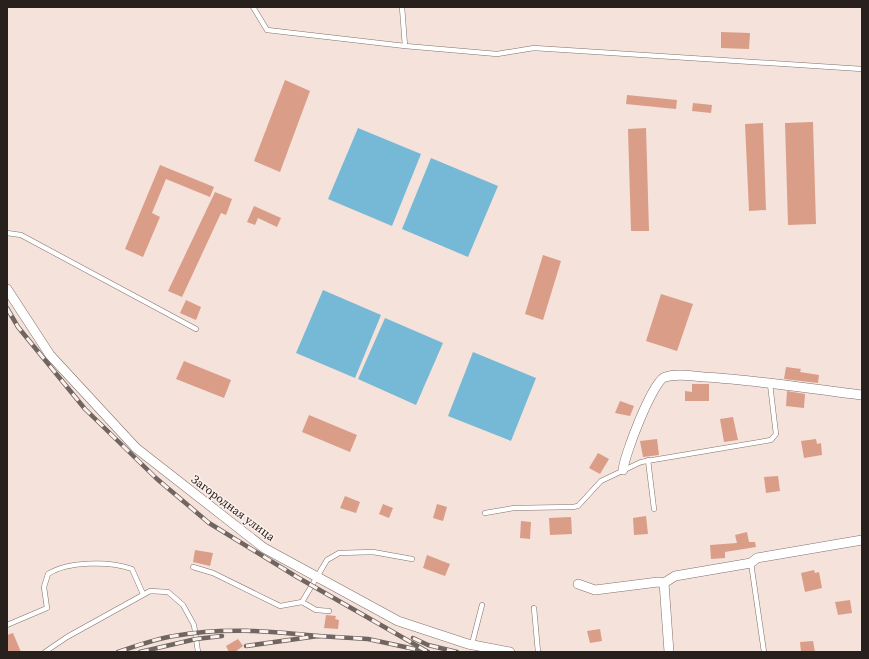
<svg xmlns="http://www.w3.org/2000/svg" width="869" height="659" font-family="'Source Serif 4',serif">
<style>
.water{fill:#76b9d7}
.building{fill:#da9d87}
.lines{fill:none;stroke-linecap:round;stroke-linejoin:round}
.lane-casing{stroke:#82716b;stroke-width:5.5}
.street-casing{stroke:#82716b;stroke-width:10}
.lane{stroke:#fff;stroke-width:4.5}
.street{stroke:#fff;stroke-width:9}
.rail-casing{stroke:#706561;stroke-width:4.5}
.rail{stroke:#fdf1ed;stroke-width:3;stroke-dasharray:9;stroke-linecap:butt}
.labels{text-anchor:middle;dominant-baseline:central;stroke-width:3;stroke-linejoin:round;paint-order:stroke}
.street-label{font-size:12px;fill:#27201d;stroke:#fdf1ed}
</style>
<rect width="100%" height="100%" fill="#f5e2db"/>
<g class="water">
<polygon points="358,128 421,154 392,226 328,199"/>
<polygon points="431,158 498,186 468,257 402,229"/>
<polygon points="323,290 381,315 355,378 296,353"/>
<polygon points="385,318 443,343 416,405 358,379"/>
<polygon points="473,352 536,378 511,441 448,416"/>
</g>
<g class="building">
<polygon points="721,32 750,33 749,49 721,48"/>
<polygon points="285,80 310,91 280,172 254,161"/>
<polygon points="627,95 677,100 676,109 626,104"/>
<polygon points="693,103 712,105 711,113 692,111"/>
<polygon points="813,122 816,224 788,225 785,123"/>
<polygon points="763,123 766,210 749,211 745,124"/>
<polygon points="646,128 649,231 631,231 628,129"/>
<polygon points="160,165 214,187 210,197 166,179 152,213 160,217 143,257 125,249"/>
<polygon points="215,192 232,199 226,215 221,213 182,297 168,291"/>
<polygon points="254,206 281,218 277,227 258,218 255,225 247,222"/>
<polygon points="543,255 561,261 543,320 525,314"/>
<polygon points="661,294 693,304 677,351 646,341"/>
<polygon points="186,300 201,307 196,320 180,313"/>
<polygon points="184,361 231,380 224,398 176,379"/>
<polygon points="786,367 801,369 800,372 819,375 818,383 784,379"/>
<polygon points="692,384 709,384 709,401 685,401 685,391 692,392"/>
<polygon points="787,391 805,394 804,408 786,406"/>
<polygon points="620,401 634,406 630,416 615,413"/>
<polygon points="309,415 357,435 350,452 302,432"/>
<polygon points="733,417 738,440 724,442 720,419"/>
<polygon points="657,439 659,455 643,457 640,441"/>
<polygon points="816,439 817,444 821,443 822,455 804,458 801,441"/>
<polygon points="598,453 609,459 600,474 589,468"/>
<polygon points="778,476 780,491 766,493 764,477"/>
<polygon points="345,496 360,502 356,513 340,508"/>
<polygon points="383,504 393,508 389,518 379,514"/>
<polygon points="437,504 447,507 443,521 433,518"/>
<polygon points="646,516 648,534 634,535 633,518"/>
<polygon points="571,517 572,534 550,535 549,518"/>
<polygon points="521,521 531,522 530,539 520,538"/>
<polygon points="747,532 749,542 755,542 756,547 725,552 725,558 711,559 710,545 737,543 735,535"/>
<polygon points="195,550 213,553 210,566 193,562"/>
<polygon points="427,555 450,564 445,576 423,568"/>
<polygon points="814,570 815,573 819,572 822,588 805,592 801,573"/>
<polygon points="850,600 852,613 838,615 835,602"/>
<polygon points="326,615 336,616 335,619 339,620 338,629 324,628"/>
<polygon points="600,629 602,641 590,643 587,631"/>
<polygon points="13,633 21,652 7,652 7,635"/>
<polygon points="238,639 243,646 235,652 229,652 226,646"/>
<polygon points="813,641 815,652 801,652 800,642"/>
</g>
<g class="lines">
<defs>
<g id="lane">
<polyline points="253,7 267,30 405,46"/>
<polyline points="402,7 405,46 497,54 534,48 862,69"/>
<polyline points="7,233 21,235 196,329"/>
<polyline points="648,460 654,509"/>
<polyline points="485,513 514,508 573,507 578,506 601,481 641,462 771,440 776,434 770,384"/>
<polyline points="751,563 764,652"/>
<polyline points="193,567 213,573 280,606 302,602 327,560 339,553 373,552 412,559"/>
<polyline points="302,602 316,610 329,611"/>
<polyline points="534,608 538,652"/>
<path d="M7,625L47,608L44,587L48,574C68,561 110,561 132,569L143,594"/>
<polyline points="472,644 482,605"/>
<polyline points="45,652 67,637 150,591 168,592 183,605 194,625 198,652"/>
</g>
<g id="street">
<polyline points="7,289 50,355 136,448 264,548 398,621 468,644 510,652"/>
<path d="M623,470C624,456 653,380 665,377C677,373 692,376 704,377C757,380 810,389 862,395"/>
<polyline points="664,583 669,652"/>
<polyline points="578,584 595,590 658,582 664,583 675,576 751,563 757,558 862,540"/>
</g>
</defs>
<use href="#lane" class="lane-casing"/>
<use href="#street" class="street-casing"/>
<use href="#lane" class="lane"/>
<use href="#street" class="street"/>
<defs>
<g id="rail">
<polyline points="7,308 18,327 85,409 157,479 209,523 297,577 428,652"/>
<polyline points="413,638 428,645 457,652"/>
<polyline points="246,646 318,636 368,639 419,650"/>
<path d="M118,652C136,646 155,639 174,636C222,627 270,631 318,636"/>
<polyline points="140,652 196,639 222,636"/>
</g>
</defs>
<use href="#rail" class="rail-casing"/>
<use href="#rail" class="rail"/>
</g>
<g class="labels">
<g class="street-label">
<text transform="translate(233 508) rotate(37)">Загородная улица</text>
</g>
</g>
<rect width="869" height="659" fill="none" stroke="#27201d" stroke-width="16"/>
</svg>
